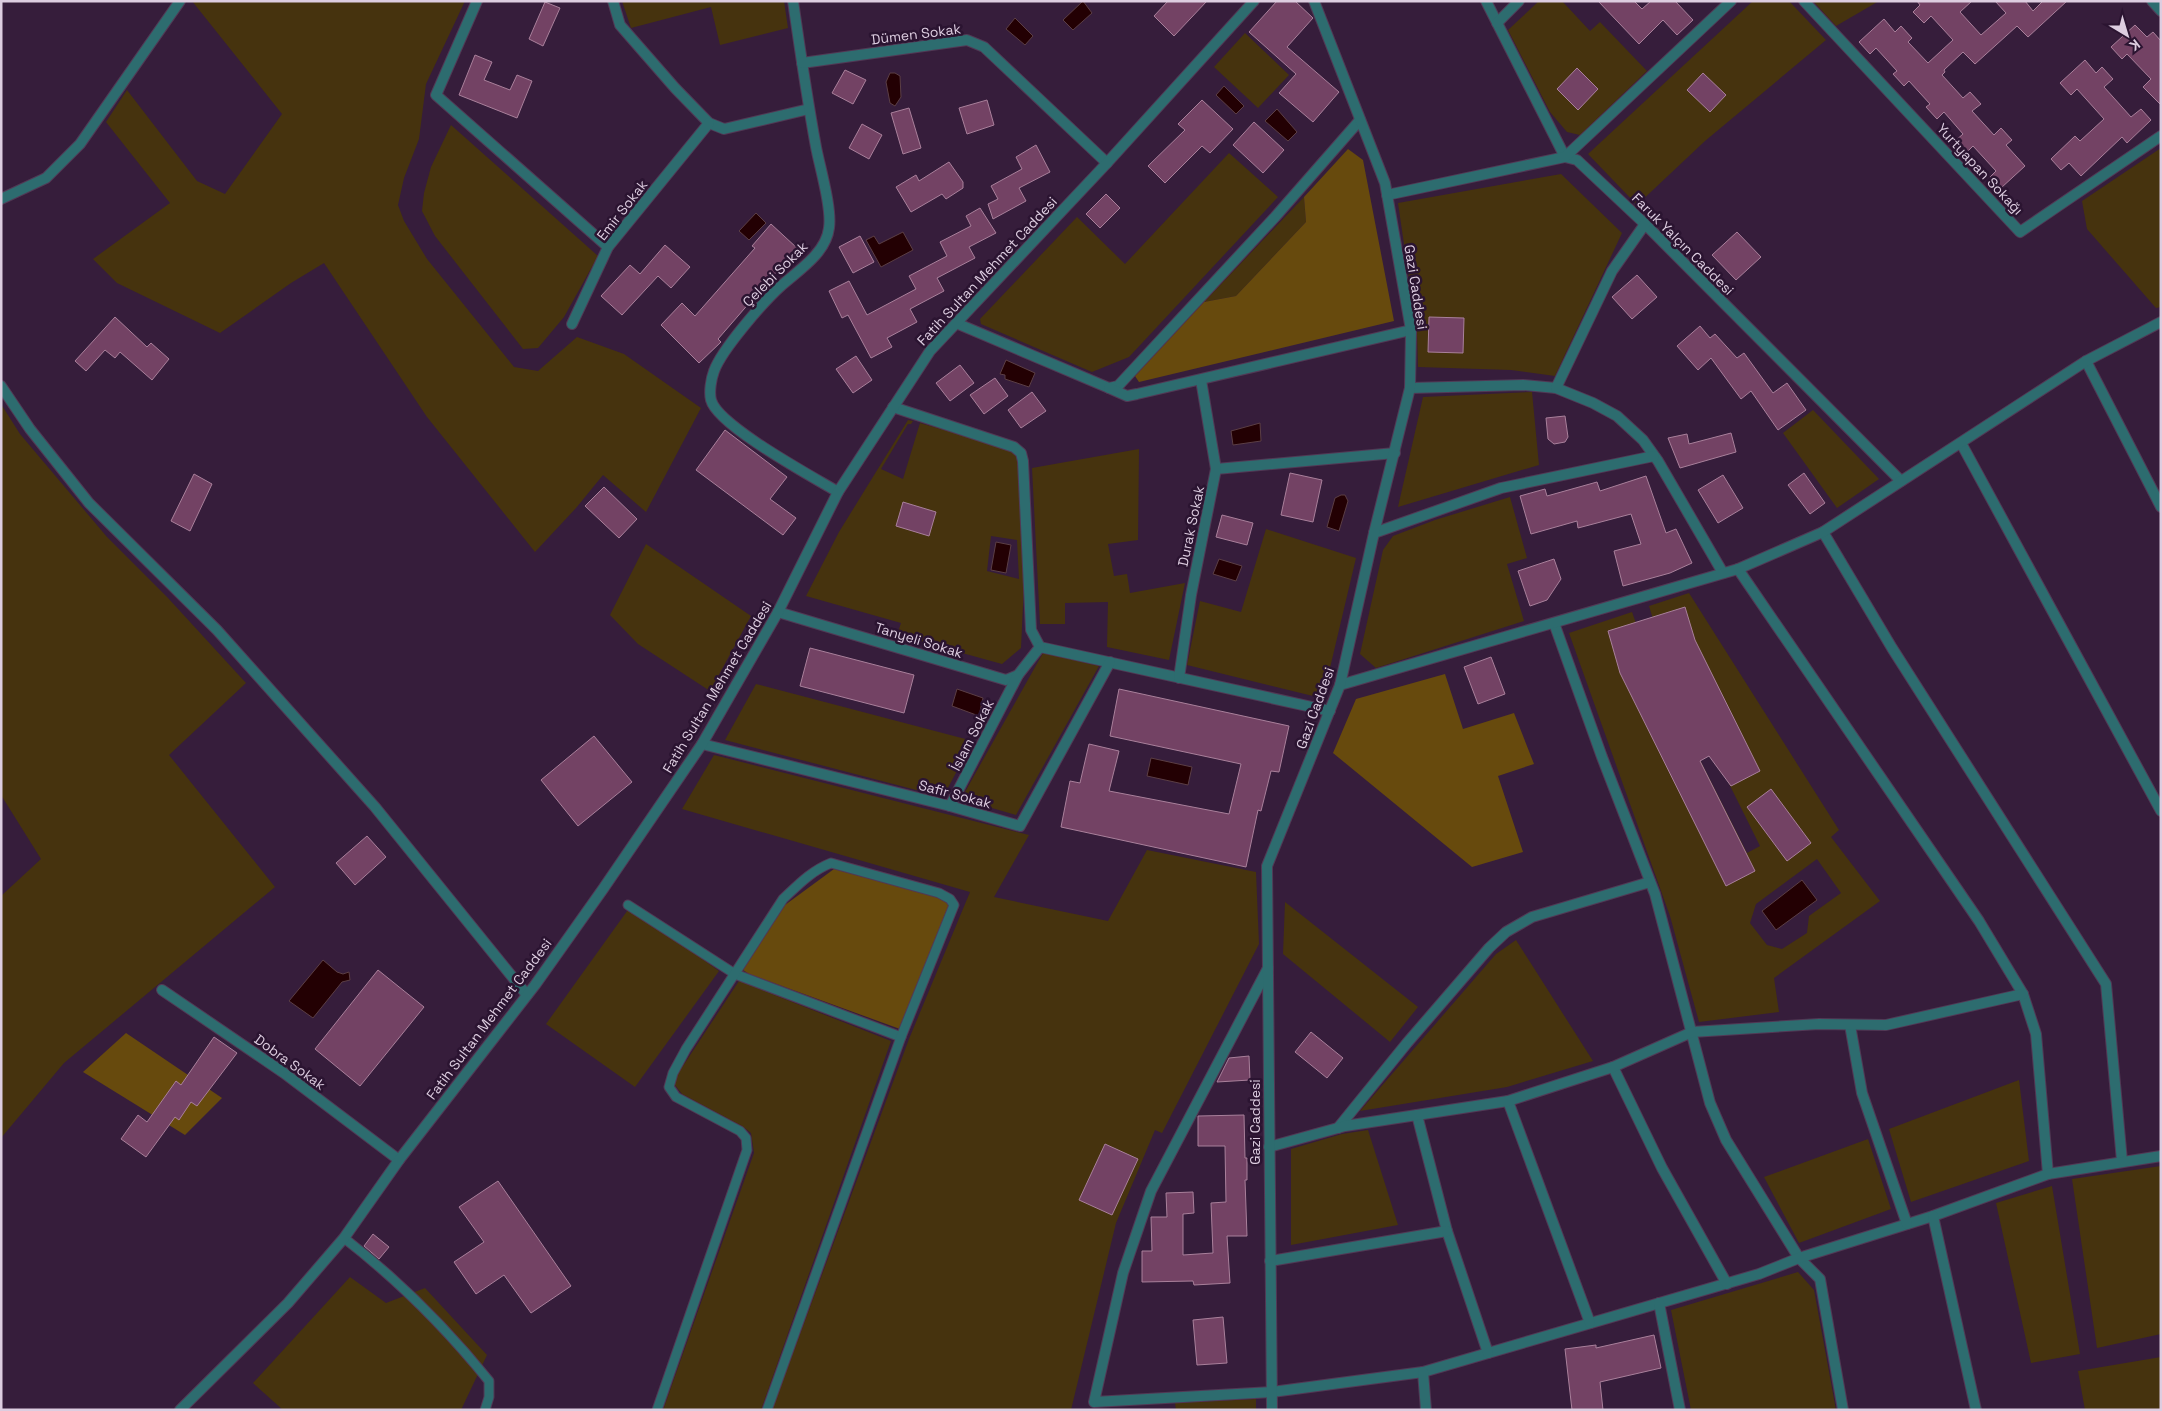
<svg xmlns="http://www.w3.org/2000/svg" width="2162" height="1411" font-family="'Space Grotesk',sans-serif">
<style>
.green{fill:#46330e;fill-rule:evenodd}
.forest{fill:#674a0d}
.water{fill:#230003;stroke:#5b3e45}
.building{fill:#734264;stroke:#a9809b}
.lines{fill:none;stroke-linecap:round;stroke-linejoin:round}
.service-casing{stroke:#513955;stroke-width:11}
.minor-casing{stroke:#513955;stroke-width:12}
.tertiary-casing{stroke:#513955;stroke-width:12}
.service{stroke:#2d6c6f;stroke-width:9}
.minor{stroke:#2d6c6f;stroke-width:10}
.tertiary{stroke:#2d6c6f;stroke-width:10}
.labels{text-anchor:middle;dominant-baseline:central;stroke-width:5;stroke-linejoin:round;paint-order:stroke}
.street-label{font-size:14px;fill:#ddcde0;stroke:#2b1431}
</style>
<rect width="100%" height="100%" fill="#361d3b"/>
<g class="green">
<polygon points="192,1 465,1 426,84 419,139 404,178 398,205 404,221 427,259 514,367 538,371 577,337 624,354 701,408 646,512 603,475 576,508 535,552 427,417 324,263 291,283 220,333 117,283 93,259 170,203 106,122 127,90 197,181 225,194 282,114"/>
<polygon points="622,1 784,1 788,28 720,45 711,7 631,28"/>
<polygon points="1539,1 1562,1 1590,31 1600,22 1647,71 1580,135 1567,132 1550,112 1508,30"/>
<polygon points="1753,1 1789,1 1826,40 1705,141 1637,205 1588,154"/>
<polygon points="1813,1 1879,1 1836,26"/>
<polygon points="1245,33 1289,75 1258,108 1214,67"/>
<polygon points="451,125 598,256 564,317 538,348 523,349 435,236 422,211 424,193 431,167"/>
<polygon points="2161,148 2161,307 2156,308 2087,229 2082,201"/>
<polygon points="1229,153 1278,197 1129,357 1092,372 981,324 980,319 1077,217 1125,264"/>
<polygon points="1561,174 1622,233 1555,376 1511,370 1418,367 1417,333 1398,203"/>
<polygon points="1304,197 1306,222 1236,296 1204,302"/>
<polygon points="1532,392 1539,465 1398,507 1423,397"/>
<polygon points="1,404 20,434 107,537 168,598 246,683 169,755 275,887 64,1063 1,1138 1,896 41,859 1,795"/>
<polygon points="1813,410 1879,479 1837,508 1783,433"/>
<path d="M908,420L913,421L911,424H908L881,469L903,479L920,423L1013,450L1018,461L1024,583L1021,648L1002,664L897,635L901,623L806,596L839,532ZM991,536L1017,540L1019,579L987,571Z"/>
<polygon points="1139,449 1138,540 1108,544 1114,576 1127,574 1130,593 1185,583 1169,660 1107,647 1108,602 1065,603 1065,624 1040,624 1032,468"/>
<polygon points="1510,497 1527,558 1507,564 1524,621 1376,668 1360,654 1383,550 1393,536 1435,520"/>
<polygon points="1266,529 1356,558 1325,689 1313,696 1187,665 1200,601 1241,612"/>
<polygon points="646,544 751,616 710,691 638,644 610,615"/>
<path d="M1689,593L1839,830L1831,837L1880,901L1774,978L1779,1012L1699,1022L1670,916L1569,633L1632,612L1648,657L1747,853L1760,846L1662,649L1649,606ZM1817,859L1841,893L1809,916L1807,933L1782,949L1767,945L1750,923L1756,904Z"/>
<polygon points="1043,653 1099,666 1016,815 961,799"/>
<polygon points="756,684 973,741 943,797 725,740"/>
<polygon points="714,755 1029,835 994,897 1108,921 1147,850 1256,872 1259,944 1162,1133 1155,1130 1116,1223 1071,1410 772,1410 909,1039 970,892 682,809"/>
<polygon points="1285,902 1418,1007 1390,1042 1283,954"/>
<polygon points="630,907 719,971 635,1087 546,1024"/>
<polygon points="1516,940 1593,1061 1507,1087 1360,1111 1496,954"/>
<polygon points="739,981 891,1041 761,1410 663,1410 754,1153 751,1133 742,1126 682,1094 674,1084 677,1075"/>
<polygon points="2019,1080 2029,1161 1911,1202 1889,1129"/>
<polygon points="1368,1130 1398,1225 1291,1245 1291,1149 1342,1134"/>
<polygon points="1868,1139 1891,1209 1799,1243 1764,1177"/>
<polygon points="2161,1166 2161,1334 2097,1348 2072,1179"/>
<polygon points="2052,1186 2080,1354 2031,1363 1996,1203"/>
<polygon points="1798,1272 1814,1290 1836,1410 1691,1410 1671,1310"/>
<polygon points="350,1277 386,1303 425,1288 487,1355 461,1410 283,1410 253,1383"/>
<polygon points="2161,1357 2161,1410 2085,1410 2078,1371"/>
<polygon points="1256,1399 1256,1410 1176,1410 1175,1403"/>
</g>
<g class="forest">
<polygon points="1348,149 1363,160 1394,321 1139,382 1135,376 1204,302 1236,296 1306,222 1304,197"/>
<polygon points="1445,674 1463,729 1514,713 1534,764 1498,776 1523,852 1472,867 1333,753 1356,699"/>
<polygon points="834,869 941,898 949,905 900,1029 749,974 743,970 785,905"/>
<polygon points="126,1033 222,1098 185,1135 83,1072"/>
</g>
<g class="water">
<polygon points="1083,1 1092,13 1073,30 1063,20"/>
<polygon points="1015,18 1033,36 1025,45 1006,29"/>
<polygon points="890,73 895,73 900,76 901,97 895,106 890,103 886,82"/>
<polygon points="1224,86 1244,106 1236,114 1216,95"/>
<polygon points="1277,109 1297,132 1288,141 1265,121"/>
<polygon points="756,213 766,223 749,240 739,231"/>
<polygon points="903,232 913,250 881,267 866,240 874,236 879,244"/>
<polygon points="1006,360 1035,373 1029,387 1005,379 1005,375 1000,374"/>
<polygon points="1260,423 1261,441 1233,445 1231,431"/>
<polygon points="1341,495 1345,495 1348,501 1339,531 1327,527 1335,498"/>
<polygon points="996,542 1011,545 1006,573 991,570"/>
<polygon points="1219,559 1242,566 1236,581 1213,574"/>
<polygon points="957,689 983,698 979,716 952,706"/>
<polygon points="1151,758 1192,767 1188,785 1147,776"/>
<polygon points="1802,880 1817,900 1776,930 1762,911"/>
<polygon points="323,960 337,972 343,974 349,972 350,980 342,982 313,1018 289,1001"/>
</g>
<g class="building">
<polygon points="1168,1 1207,1 1174,36 1154,16"/>
<polygon points="1277,1 1295,1 1313,18 1287,47 1339,92 1313,122 1279,93 1296,74 1249,32"/>
<polygon points="1598,1 1634,1 1642,9 1651,1 1675,1 1693,20 1677,35 1663,20 1639,44"/>
<polygon points="1917,1 1972,1 1960,12 1981,35 2006,13 1995,1 2025,1 2033,11 2043,1 2067,1 2028,37 2017,26 1975,64 1963,52 1944,70 1945,72 1942,75 1963,98 1970,92 1981,104 1972,111 1994,135 2001,128 2012,140 2006,145 2025,166 2001,188 1990,177 1996,171 1973,146 1966,153 1955,141 1963,134 1944,112 1937,119 1926,107 1930,104 1909,81 1904,86 1893,74 1897,71 1876,48 1870,54 1859,42 1884,19 1895,32 1901,26 1912,38 1908,42 1928,63 1953,40 1931,16 1924,23 1913,12 1920,5"/>
<polygon points="545,2 560,8 543,46 529,39"/>
<polygon points="2135,25 2147,37 2153,32 2161,41 2161,105 2143,87 2151,79 2127,54 2122,59 2111,47"/>
<polygon points="475,55 492,62 484,80 510,90 517,75 532,81 517,118 459,95"/>
<polygon points="2085,60 2096,73 2102,67 2113,79 2104,87 2131,117 2141,109 2151,120 2127,143 2122,137 2081,176 2069,163 2061,170 2051,159 2075,136 2080,141 2104,119 2077,89 2071,95 2060,83"/>
<polygon points="1577,68 1598,89 1578,110 1557,89"/>
<polygon points="845,70 866,80 853,104 832,93"/>
<polygon points="1703,73 1726,95 1710,112 1687,90"/>
<polygon points="987,100 994,125 967,134 959,108"/>
<polygon points="1202,100 1233,129 1210,153 1202,146 1165,183 1148,166 1185,130 1178,124"/>
<polygon points="909,108 921,148 903,154 891,113"/>
<polygon points="1254,122 1284,150 1263,173 1233,145"/>
<polygon points="862,124 882,135 869,159 849,148"/>
<polygon points="1036,145 1050,172 1019,188 1026,201 993,219 988,204 998,199 991,186 1022,169 1016,157"/>
<polygon points="949,162 963,182 963,188 946,199 942,194 911,212 896,187 916,175 919,181"/>
<polygon points="1106,194 1120,208 1100,228 1086,214"/>
<polygon points="980,208 996,233 969,247 975,258 937,278 944,291 910,309 917,322 887,338 892,347 871,358 848,315 842,318 829,291 849,281 867,315 916,289 909,276 947,256 940,242 971,226 966,216"/>
<polygon points="771,224 797,248 718,339 721,342 699,363 661,325 682,303 695,316 755,248 752,246"/>
<polygon points="1737,232 1761,257 1736,280 1712,255"/>
<polygon points="860,236 874,262 853,273 839,247"/>
<polygon points="665,245 690,267 671,288 658,276 622,315 601,296 630,265 640,274"/>
<polygon points="1637,275 1657,297 1632,319 1612,297"/>
<polygon points="115,317 147,347 151,343 169,359 152,380 120,352 115,358 105,350 86,371 75,361"/>
<polygon points="1429,317 1464,318 1463,353 1428,352"/>
<polygon points="1700,326 1710,338 1715,334 1737,358 1744,353 1773,393 1787,383 1806,410 1778,430 1751,391 1741,399 1711,358 1698,370 1677,346"/>
<polygon points="856,356 872,380 853,393 836,369"/>
<polygon points="960,365 974,383 950,401 936,383"/>
<polygon points="995,378 1008,396 984,414 970,395"/>
<polygon points="1032,392 1046,411 1021,428 1008,410"/>
<polygon points="1565,416 1568,437 1565,442 1554,444 1548,439 1546,418"/>
<polygon points="725,430 787,477 770,499 796,518 783,535 696,470"/>
<polygon points="1731,433 1736,452 1680,468 1668,438 1687,434 1689,444"/>
<polygon points="1290,473 1322,480 1313,522 1281,515"/>
<polygon points="1804,473 1825,503 1810,514 1788,485"/>
<polygon points="194,474 212,484 190,531 171,521"/>
<polygon points="1723,475 1743,508 1718,523 1698,490"/>
<polygon points="1646,476 1666,533 1676,529 1692,563 1670,573 1623,586 1614,551 1641,544 1631,514 1578,528 1577,521 1531,534 1520,496 1545,489 1547,496 1597,482 1600,491"/>
<polygon points="604,487 637,519 619,538 585,506"/>
<polygon points="903,502 936,512 929,536 896,526"/>
<polygon points="1222,515 1253,523 1247,545 1216,537"/>
<polygon points="1554,559 1561,579 1547,600 1530,606 1518,571"/>
<polygon points="1685,607 1695,640 1760,771 1731,786 1709,756 1700,761 1755,871 1726,886 1620,673 1608,631"/>
<polygon points="810,648 914,675 904,713 800,686"/>
<polygon points="1491,657 1505,694 1478,704 1464,667"/>
<polygon points="1119,689 1289,726 1279,772 1271,771 1261,811 1258,810 1246,867 1061,827 1070,781 1080,783 1089,744 1119,751 1109,791 1229,814 1241,764 1110,736"/>
<polygon points="594,736 632,782 578,826 541,780"/>
<polygon points="1771,789 1811,843 1787,861 1747,807"/>
<polygon points="367,836 386,857 355,885 336,863"/>
<polygon points="378,970 424,1007 360,1086 315,1049"/>
<polygon points="1311,1032 1343,1058 1327,1078 1295,1052"/>
<polygon points="214,1037 237,1053 197,1106 191,1102 179,1120 175,1117 146,1157 121,1139 138,1115 147,1122 176,1081 181,1085"/>
<polygon points="1249,1056 1250,1080 1217,1082 1229,1058"/>
<polygon points="1244,1115 1245,1158 1247,1158 1247,1180 1245,1180 1247,1236 1227,1236 1230,1283 1194,1285 1193,1281 1142,1282 1142,1251 1152,1251 1151,1217 1167,1217 1166,1193 1193,1192 1194,1213 1183,1214 1183,1255 1213,1253 1211,1203 1226,1202 1225,1146 1198,1146 1198,1116"/>
<polygon points="1105,1144 1138,1159 1112,1215 1079,1200"/>
<polygon points="498,1181 571,1286 531,1313 504,1275 476,1294 454,1262 484,1242 459,1207"/>
<polygon points="373,1234 389,1247 379,1259 364,1246"/>
<polygon points="1223,1317 1227,1363 1197,1365 1193,1320"/>
<polygon points="1654,1335 1661,1368 1600,1382 1603,1410 1572,1410 1565,1349 1596,1345 1596,1348"/>
</g>
<g class="lines">
<defs>
<g id="service">
<polyline points="628,905 735,974 901,1037"/>
<path d="M344,1238C397,1279 447,1329 489,1381V1397L485,1410"/>
<path d="M657,1410L747,1150L746,1138L740,1131L676,1097L669,1087L673,1073L686,1049L783,899C798,885 811,871 831,863L939,893L950,899L954,905L901,1037L767,1410"/>
</g>
<g id="minor">
<polyline points="477,1 436,95 608,247"/>
<polyline points="613,1 620,25 675,88 709,123 724,129 809,109"/>
<path d="M793,1C800,50 807,98 816,147C820,168 832,208 829,228C826,253 799,270 782,285C764,301 722,349 714,371C711,379 709,392 711,400C718,426 813,477 838,492"/>
<polyline points="1486,1 1565,157"/>
<polyline points="1804,1 2020,232 2161,136"/>
<polyline points="2152,1 2161,11"/>
<polyline points="1497,23 1519,1"/>
<polyline points="802,63 967,40 984,47 1107,163"/>
<polyline points="1565,157 1577,160 1645,224 1901,481"/>
<polyline points="1387,195 1565,157 1731,1"/>
<polyline points="1,199 46,178 80,144 180,1"/>
<polyline points="956,323 1109,388 1118,386 1275,217 1360,120"/>
<polyline points="572,324 608,247 709,123"/>
<polyline points="2086,361 2161,507"/>
<polyline points="1,386 30,429 89,503 217,630 375,807 527,995"/>
<polyline points="1109,388 1127,396 1137,394 1411,330"/>
<polyline points="1410,388 1523,385 1556,388 1593,403 1617,416 1643,440 1658,461 1723,573"/>
<polyline points="1556,388 1612,271 1645,224"/>
<polyline points="893,407 1014,447 1021,453 1023,461 1031,630 1040,647 1330,711"/>
<polyline points="1961,443 2161,811"/>
<polyline points="1216,469 1395,453"/>
<polyline points="1823,532 1892,648 2106,984 2122,1161"/>
<polyline points="1374,533 1501,488 1654,456"/>
<polyline points="1738,569 1979,921 2023,994 2036,1034 2048,1174"/>
<polyline points="778,612 1006,680 1018,675 1040,647"/>
<polyline points="1554,623 1602,757 1655,894 1710,1103 1726,1140 1799,1258 1820,1279 1843,1410"/>
<polyline points="1179,678 1191,595 1216,469 1201,380"/>
<polyline points="1340,685 1738,569 1823,532 2086,361 2161,322"/>
<polyline points="702,744 950,806 1020,826 1110,662"/>
<polyline points="950,806 1018,675"/>
<polyline points="1268,968 1151,1191 1123,1273 1094,1402 1272,1392 1423,1372 1759,1274 1799,1258 1933,1216 2048,1174 2161,1156"/>
<polyline points="162,990 284,1073 399,1160"/>
<polyline points="1850,1025 1862,1093 1907,1224"/>
<polyline points="1613,1067 1662,1168 1727,1284"/>
<polyline points="1508,1101 1590,1323"/>
<polyline points="1417,1115 1447,1231 1488,1353"/>
<polyline points="1338,1128 1407,1043 1489,948 1506,932 1532,917 1650,882"/>
<polyline points="1269,1147 1345,1126 1508,1101 1613,1067 1692,1032 1819,1024 1886,1025 2023,994"/>
<polyline points="1933,1216 1976,1410"/>
<polyline points="1270,1261 1447,1231"/>
<polyline points="1659,1303 1680,1410"/>
<polyline points="1423,1372 1426,1410"/>
<polyline points="1272,1410 1267,866 1340,685 1374,533 1410,388 1411,330 1385,183 1314,1"/>
</g>
<polyline id="tertiary" points="180,1410 288,1303 344,1238 399,1160 535,985 603,889 702,744 778,612 838,492 930,351 1107,163 1254,1"/>
</defs>
<use href="#service" class="service-casing"/>
<use href="#minor" class="minor-casing"/>
<use href="#tertiary" class="tertiary-casing"/>
<use href="#service" class="service"/>
<use href="#minor" class="minor"/>
<use href="#tertiary" class="tertiary"/>
</g>
<g class="labels">
<g class="street-label">
<text transform="translate(916 34) rotate(-7)">Dümen Sokak</text>
<text transform="translate(1980 169) rotate(47)">Yurtyapan Sokağı</text>
<text transform="translate(622 210) rotate(-52)">Emir Sokak</text>
<text transform="translate(1683 244) rotate(45)">Faruk Yalçın Caddesi</text>
<text transform="translate(987 271) rotate(-47)">Fatih Sultan Mehmet Caddesi</text>
<text transform="translate(775 274) rotate(-45)">Çelebi Sokak</text>
<text transform="translate(1416 287) rotate(81)">Gazi Caddesi</text>
<text transform="translate(1191 526) rotate(-78)">Durak Sokak</text>
<text transform="translate(919 640) rotate(17)">Tanyeli Sokak</text>
<text transform="translate(717 687) rotate(-59)">Fatih Sultan Mehmet Caddesi</text>
<text transform="translate(1315 708) rotate(-70)">Gazi Caddesi</text>
<text transform="translate(972 735) rotate(-63)">İslam Sokak</text>
<text transform="translate(955 794) rotate(15)">Safir Sokak</text>
<text transform="translate(489 1019) rotate(-53)">Fatih Sultan Mehmet Caddesi</text>
<text transform="translate(290 1062) rotate(36)">Dobra Sokak</text>
<text transform="translate(1255 1122) rotate(-90)">Gazi Caddesi</text>
</g>
</g>
<rect width="2162" height="1411" fill="none" stroke="#ddcde0" stroke-width="5"/>
<g transform="translate(2127 35) rotate(142)" stroke="#2b1431" stroke-width="4" paint-order="stroke">
<path d="M0-4L9 19L0 12L-9 19Z" fill="#ddcde0"/>
<text y="-8" font-size="14" font-weight="bold" text-anchor="middle" fill="#ddcde0">K</text>
</g>
</svg>
